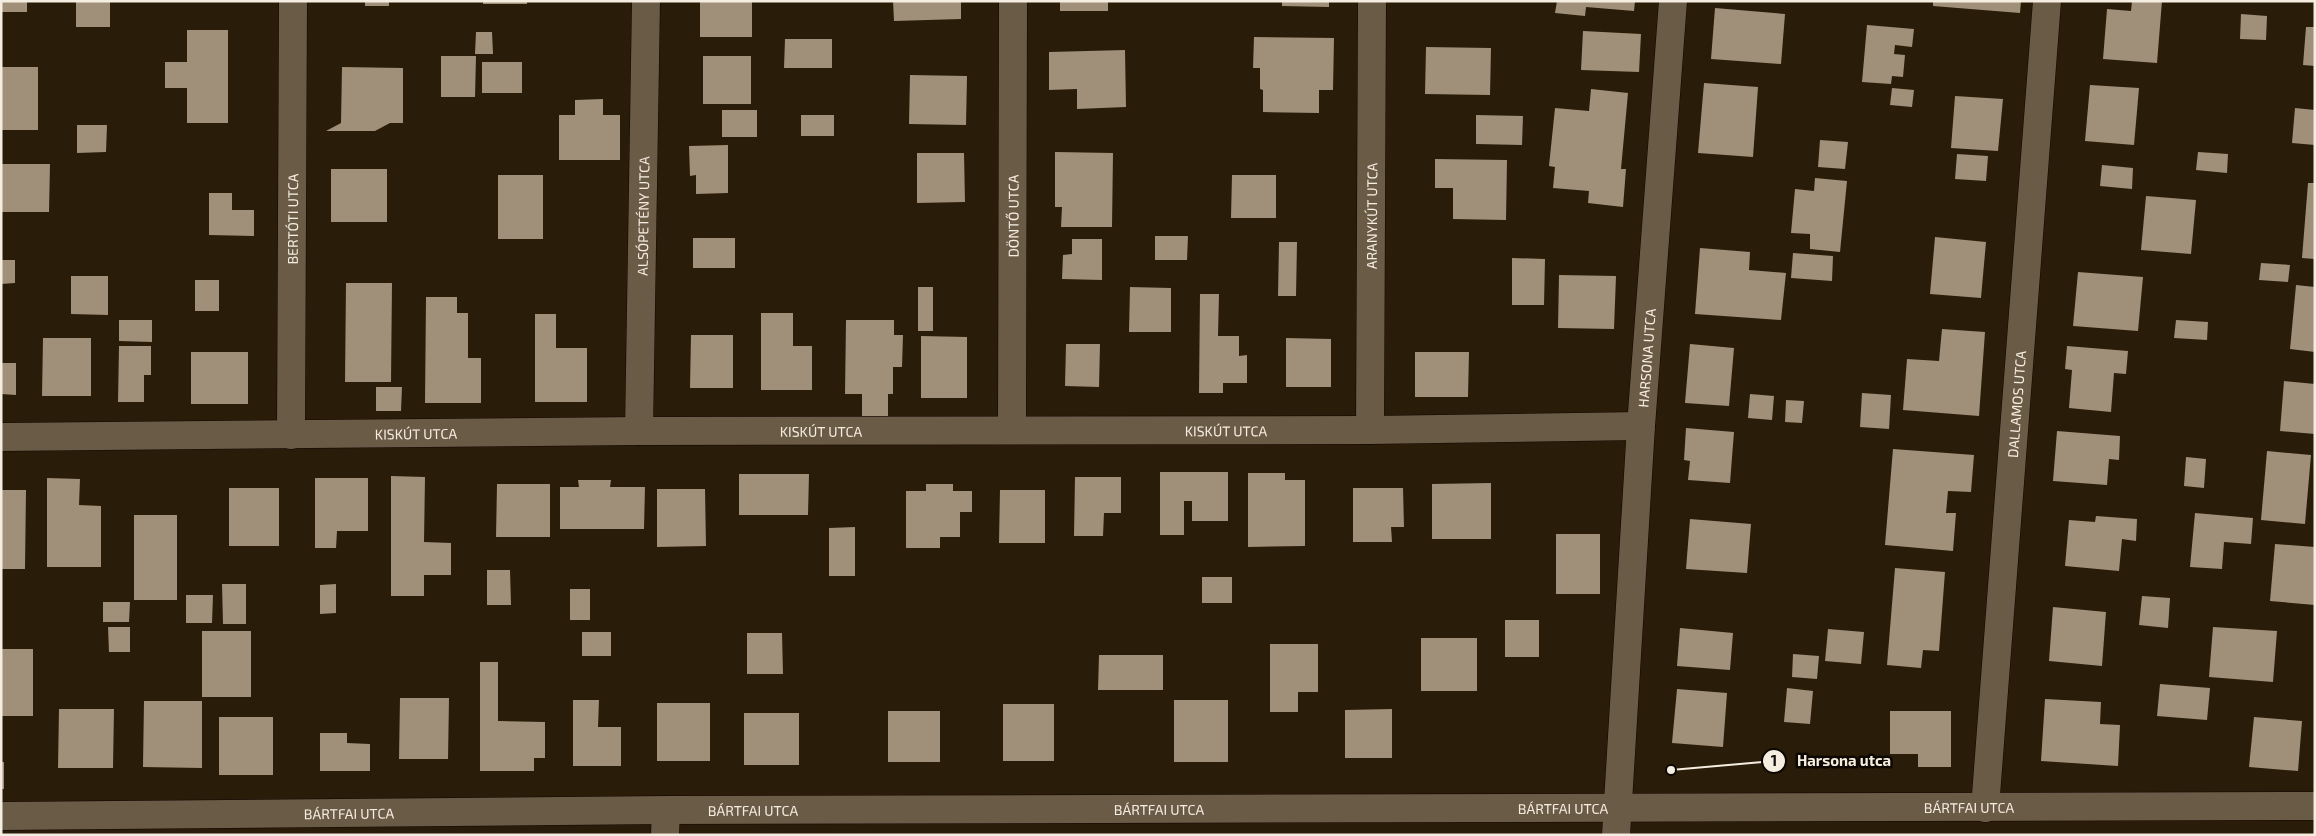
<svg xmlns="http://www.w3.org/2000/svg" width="2316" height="836" font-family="'Exo 2',sans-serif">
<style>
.building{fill:#a09079}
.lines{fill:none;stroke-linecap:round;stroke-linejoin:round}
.minor-casing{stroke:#110600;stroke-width:29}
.tertiary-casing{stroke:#110600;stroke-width:29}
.minor{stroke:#6a5b46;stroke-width:28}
.tertiary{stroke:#6a5b46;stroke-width:28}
.labels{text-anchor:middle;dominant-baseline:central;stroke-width:5;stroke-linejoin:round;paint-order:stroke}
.street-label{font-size:14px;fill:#f6ede1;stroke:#0d0802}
.leader{fill:none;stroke:#f6ede1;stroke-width:2}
.callout-dot{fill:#f6ede1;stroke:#0d0802;stroke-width:2}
.mark-label{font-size:15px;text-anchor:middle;font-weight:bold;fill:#111}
.callout-label{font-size:15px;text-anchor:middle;font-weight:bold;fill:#f6ede1;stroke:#0d0802;stroke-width:5;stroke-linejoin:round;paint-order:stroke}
</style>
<rect width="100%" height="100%" fill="#291c09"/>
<g class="building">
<rect x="1" y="1" width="26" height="11"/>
<rect x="76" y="1" width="34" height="26"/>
<rect x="365" y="1" width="24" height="5"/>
<rect x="483" y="1" width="44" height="3"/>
<rect x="700" y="1" width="52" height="36"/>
<polygon points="893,1 961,1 961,19 894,21"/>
<rect x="1060" y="1" width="48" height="10"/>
<polygon points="1282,1 1329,1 1329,7 1282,6"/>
<polygon points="1557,1 1635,1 1634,11 1586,7 1585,16 1555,13"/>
<polygon points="1933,1 2021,1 2020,13 1933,6"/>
<polygon points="2132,1 2162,1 2157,63 2103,59 2107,9 2131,11"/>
<polygon points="1715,8 1785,14 1781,64 1711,59"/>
<polygon points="2241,14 2267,16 2266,40 2240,39"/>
<polygon points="1867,25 1914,29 1912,47 1895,45 1894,54 1905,55 1903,77 1892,76 1891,84 1862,82"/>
<polygon points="2306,27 2315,27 2315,66 2303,65"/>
<polygon points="187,30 228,30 228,123 187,123 187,88 165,88 165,62 187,62"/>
<polygon points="1583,31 1641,34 1639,72 1581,70"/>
<polygon points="476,32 492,32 493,54 475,54"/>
<polygon points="1254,37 1334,38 1333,90 1319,90 1319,113 1263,112 1263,90 1260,89 1260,68 1253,68"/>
<polygon points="785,39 832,39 832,68 784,68"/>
<polygon points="1426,47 1491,48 1490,95 1425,94"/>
<polygon points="1125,50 1126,107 1077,109 1077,89 1049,90 1049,52"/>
<polygon points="441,56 476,56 475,97 441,97"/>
<rect x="703" y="56" width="48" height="48"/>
<rect x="482" y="62" width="40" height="31"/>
<rect x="1" y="67" width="37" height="63"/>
<polygon points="342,67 403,68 403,123 390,123 375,131 326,131 341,123"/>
<polygon points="910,75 967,76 966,125 909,124"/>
<polygon points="1704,83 1758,87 1753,157 1698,153"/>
<polygon points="2090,85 2139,88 2134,145 2085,141"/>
<polygon points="1892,88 1914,90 1912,107 1890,105"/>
<polygon points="1591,89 1628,93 1621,169 1626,169 1623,207 1588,203 1589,191 1553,188 1555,167 1549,166 1555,108 1589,111"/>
<polygon points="1955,96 2003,99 1998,151 1951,148"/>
<polygon points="603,99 603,115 620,115 620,160 559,160 559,115 575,115 575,100"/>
<polygon points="2295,108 2315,110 2315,145 2292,143"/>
<rect x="722" y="110" width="35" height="27"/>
<rect x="801" y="115" width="33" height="21"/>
<polygon points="1476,115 1523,116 1522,145 1476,144"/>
<polygon points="77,125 107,125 106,152 77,153"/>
<polygon points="1820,140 1848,142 1845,169 1818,167"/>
<polygon points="728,145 728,193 696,194 696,175 690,176 689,146"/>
<polygon points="1055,152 1113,153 1112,227 1061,227 1062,207 1055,207"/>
<polygon points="2198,152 2228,154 2227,173 2196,170"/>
<polygon points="917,153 964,153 965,202 917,203"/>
<polygon points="1957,154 1988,156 1986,181 1955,179"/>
<polygon points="1435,159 1507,160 1506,220 1453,219 1453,188 1435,188"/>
<polygon points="1,164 50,164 49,212 1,212"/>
<polygon points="2102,165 2133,168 2132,189 2100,186"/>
<rect x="331" y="169" width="56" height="53"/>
<rect x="498" y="175" width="45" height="64"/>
<polygon points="1232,175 1276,175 1276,218 1231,218"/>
<polygon points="1815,178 1847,181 1840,252 1810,249 1810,234 1791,233 1795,189 1814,191"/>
<polygon points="2308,183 2315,183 2315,259 2302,258"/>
<polygon points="209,193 232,193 232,210 254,210 254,236 209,235"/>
<polygon points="2146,196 2196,200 2191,254 2141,250"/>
<polygon points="1155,236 1188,236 1187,260 1155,260"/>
<polygon points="1935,237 1986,242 1981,298 1930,294"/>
<rect x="693" y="238" width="42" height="30"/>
<polygon points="1072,239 1102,239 1102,280 1062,279 1063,255 1072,254"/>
<polygon points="1279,242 1297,242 1296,296 1278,296"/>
<polygon points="1700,248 1750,252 1749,270 1786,273 1781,320 1695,314"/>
<polygon points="1793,253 1833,256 1832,281 1791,278"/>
<polygon points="1512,258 1545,259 1544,305 1512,305"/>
<polygon points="1,260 15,260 15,283 1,284"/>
<polygon points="2261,263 2290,265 2288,282 2259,280"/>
<polygon points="2078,272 2143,277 2138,331 2073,326"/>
<polygon points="1559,275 1616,276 1614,329 1558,328"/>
<polygon points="71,276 108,276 108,315 71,314"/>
<rect x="195" y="280" width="24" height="31"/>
<polygon points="346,283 392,283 391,382 345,382"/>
<polygon points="2296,285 2315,287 2315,352 2290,349"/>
<rect x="918" y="287" width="15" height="44"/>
<polygon points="1130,287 1171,288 1171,332 1129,332"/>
<polygon points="1200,294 1219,294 1218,336 1239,336 1239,356 1247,355 1247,383 1223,383 1223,393 1199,393"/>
<polygon points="426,297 457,297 457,313 468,313 468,358 481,358 481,403 425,403"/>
<polygon points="761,313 793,313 793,346 812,346 812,390 761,390"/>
<polygon points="535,314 556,314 556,348 587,348 587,402 535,402"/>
<polygon points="119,320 152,320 152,342 119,341"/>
<polygon points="846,320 894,320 894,335 903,335 902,367 893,367 893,394 888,394 888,416 862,416 862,394 845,394"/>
<polygon points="2176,320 2208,322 2207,340 2174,338"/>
<polygon points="1942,329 1985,332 1979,416 1903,410 1907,359 1939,361"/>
<polygon points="691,335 733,335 733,388 690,388"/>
<polygon points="921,336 967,337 967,398 921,398"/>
<polygon points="43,338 91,338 91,396 42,396"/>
<polygon points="1286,338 1331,339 1331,387 1286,387"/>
<polygon points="1066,344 1100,344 1099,387 1065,386"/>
<polygon points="1690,344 1734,348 1729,406 1685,403"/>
<polygon points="119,346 151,346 151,375 144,375 144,402 118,402"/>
<polygon points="2067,346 2128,351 2126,374 2114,373 2111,412 2069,408 2072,370 2065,369"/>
<rect x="191" y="352" width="57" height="52"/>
<polygon points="1415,352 1469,352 1468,397 1415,397"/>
<polygon points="1,363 16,363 16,395 1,394"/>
<polygon points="2284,381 2315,384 2315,434 2280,431"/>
<polygon points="376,387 402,387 401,411 376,411"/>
<polygon points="1862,393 1891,395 1889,429 1860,427"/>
<polygon points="1750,394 1774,396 1772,420 1748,418"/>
<polygon points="1786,400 1804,401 1802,423 1785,422"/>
<polygon points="1686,428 1734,432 1730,483 1688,480 1690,461 1684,460"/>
<polygon points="2057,431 2120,436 2119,460 2109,459 2107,485 2053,481"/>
<polygon points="1893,449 1974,455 1971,492 1948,491 1946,513 1956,513 1953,551 1885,545"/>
<polygon points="2267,451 2311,455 2305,524 2261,520"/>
<polygon points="2186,457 2206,459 2204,488 2184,486"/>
<polygon points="1160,472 1228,472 1228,521 1192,521 1192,501 1184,501 1184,535 1160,535"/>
<polygon points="1248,473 1285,473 1285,480 1305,480 1305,546 1248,547"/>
<polygon points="739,474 809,474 808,515 739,515"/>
<polygon points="391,476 425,477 424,542 451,543 451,575 424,575 424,596 391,596"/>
<polygon points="1075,477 1121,477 1121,513 1104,513 1103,536 1074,536"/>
<polygon points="47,478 80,479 79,505 101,506 101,567 47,567"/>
<polygon points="315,478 368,478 368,531 337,531 336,548 315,548"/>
<polygon points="578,480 611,480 610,487 645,487 644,529 560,529 560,487 579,487"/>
<polygon points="1491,483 1491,539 1432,539 1432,484"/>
<polygon points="497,484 550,484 550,537 496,537"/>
<polygon points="926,484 953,484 953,491 972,491 972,512 960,512 960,537 940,537 940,548 906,548 906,491 926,491"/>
<rect x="229" y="488" width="50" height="58"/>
<polygon points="1353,488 1403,488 1404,527 1391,527 1392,542 1353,542"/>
<polygon points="657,489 705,489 706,546 657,547"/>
<polygon points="1,490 26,490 25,569 1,569"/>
<polygon points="1000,490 1045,490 1045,543 999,543"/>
<polygon points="2195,513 2253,518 2251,544 2224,542 2222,569 2190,567"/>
<rect x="134" y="515" width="43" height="85"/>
<polygon points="2096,516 2137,519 2136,541 2122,539 2119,571 2065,566 2069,520 2095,522"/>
<polygon points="1690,519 1751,524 1747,573 1686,569"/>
<polygon points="855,527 855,576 829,576 829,528"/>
<rect x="1556" y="534" width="44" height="60"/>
<polygon points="2275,544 2315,547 2315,605 2270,601"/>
<polygon points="1895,568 1945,572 1939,651 1923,650 1921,668 1887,665"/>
<polygon points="487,570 510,570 511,605 487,605"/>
<rect x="1202" y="577" width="30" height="26"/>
<polygon points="222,584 246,584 246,624 223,624"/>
<polygon points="336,584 336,613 320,614 320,585"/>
<rect x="570" y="589" width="20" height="31"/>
<polygon points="186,595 213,595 212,623 186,623"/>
<polygon points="2142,596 2170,598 2168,628 2139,625"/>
<polygon points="103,602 130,602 129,622 103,622"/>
<polygon points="2053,607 2106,612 2102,666 2049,661"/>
<rect x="1505" y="620" width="34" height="37"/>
<polygon points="108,627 130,627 130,652 109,652"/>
<polygon points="2213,627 2277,631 2273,682 2209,677"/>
<polygon points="1680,628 1733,633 1730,670 1677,666"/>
<polygon points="1828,629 1864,632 1861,664 1825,661"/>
<rect x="202" y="631" width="49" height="66"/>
<rect x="582" y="632" width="29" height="24"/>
<polygon points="747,633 782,633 783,674 747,674"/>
<rect x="1421" y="638" width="56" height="53"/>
<polygon points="1270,644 1318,644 1318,692 1298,692 1298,712 1270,712"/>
<rect x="1" y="649" width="32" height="67"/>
<polygon points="1793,654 1819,656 1817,679 1792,677"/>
<polygon points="1099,655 1163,655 1163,690 1098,690"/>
<polygon points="480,662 498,662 498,721 545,722 545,758 534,758 534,771 480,771"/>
<polygon points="2160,684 2210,688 2207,720 2157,716"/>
<polygon points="1787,688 1813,691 1810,724 1784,722"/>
<polygon points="1677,689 1727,693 1723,747 1672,743"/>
<polygon points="400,698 449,698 448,759 399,759"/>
<polygon points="2045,699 2101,702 2100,724 2120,725 2118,766 2041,761"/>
<polygon points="573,700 599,700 598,727 621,727 621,766 573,766"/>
<rect x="1174" y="700" width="54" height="62"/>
<polygon points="144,701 202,701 202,768 143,767"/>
<rect x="657" y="703" width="53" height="58"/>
<rect x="1003" y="704" width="51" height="57"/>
<polygon points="59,709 114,709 113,768 58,768"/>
<polygon points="1392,709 1392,758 1345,758 1345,710"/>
<rect x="888" y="711" width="52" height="51"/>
<polygon points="1890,711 1951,711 1951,767 1918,767 1918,754 1890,754"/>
<rect x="744" y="713" width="55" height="52"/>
<rect x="219" y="717" width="54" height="58"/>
<polygon points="2254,717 2302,721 2298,771 2249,767"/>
<polygon points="320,733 347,733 347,743 370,744 370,771 320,771"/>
<rect x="1" y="762" width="3" height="27"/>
</g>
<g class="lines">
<defs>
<g id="minor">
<path id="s1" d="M1012,430L1013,1"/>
<path id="s2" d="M1370,430L1372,1"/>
<path id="s3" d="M639,431L646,1"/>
<path id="s4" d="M291,435L293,1"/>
<path id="s5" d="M1,437L639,431L1370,430L1641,426"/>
<path id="s6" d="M1985,808L2047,1"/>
<polyline points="665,835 666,810"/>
<path id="s7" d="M1616,835L1641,426L1673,1"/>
</g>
<g id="tertiary">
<path id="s8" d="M1,816L666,810L2315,806"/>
</g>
</defs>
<use href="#minor" class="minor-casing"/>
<use href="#tertiary" class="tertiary-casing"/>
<use href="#minor" class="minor"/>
<use href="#tertiary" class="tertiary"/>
</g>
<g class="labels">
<g class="street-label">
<text stroke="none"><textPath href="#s3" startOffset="215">ALSÓPETÉNY UTCA</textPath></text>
<text stroke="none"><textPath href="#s1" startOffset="214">DÖNTŐ UTCA</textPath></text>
<text stroke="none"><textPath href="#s2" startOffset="214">ARANYKÚT UTCA</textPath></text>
<text stroke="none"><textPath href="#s4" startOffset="216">BERTÓTI UTCA</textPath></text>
<text stroke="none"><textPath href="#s7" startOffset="478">HARSONA UTCA</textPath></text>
<text stroke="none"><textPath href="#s6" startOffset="405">DALLAMOS UTCA</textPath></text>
<text stroke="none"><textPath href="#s5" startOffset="1225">KISKÚT UTCA</textPath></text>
<text stroke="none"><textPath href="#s5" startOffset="820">KISKÚT UTCA</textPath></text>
<text stroke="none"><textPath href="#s5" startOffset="415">KISKÚT UTCA</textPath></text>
<text stroke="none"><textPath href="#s8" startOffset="1562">BÁRTFAI UTCA</textPath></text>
<text stroke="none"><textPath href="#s8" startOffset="1158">BÁRTFAI UTCA</textPath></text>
<text stroke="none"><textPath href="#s8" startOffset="1968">BÁRTFAI UTCA</textPath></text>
<text stroke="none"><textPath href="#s8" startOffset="752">BÁRTFAI UTCA</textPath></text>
<text stroke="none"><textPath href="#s8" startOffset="348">BÁRTFAI UTCA</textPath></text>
</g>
</g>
<path class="leader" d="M1671 770L1774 761"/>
<g class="callout-dot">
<circle cx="1671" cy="770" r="5"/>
<circle cx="1774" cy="761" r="12"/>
</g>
<g class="mark-label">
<text x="1774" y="766">1</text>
</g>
<g class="callout-label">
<text x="1844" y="766">Harsona utca</text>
</g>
<rect width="2316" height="836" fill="none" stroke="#f6ede1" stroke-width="5"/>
</svg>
